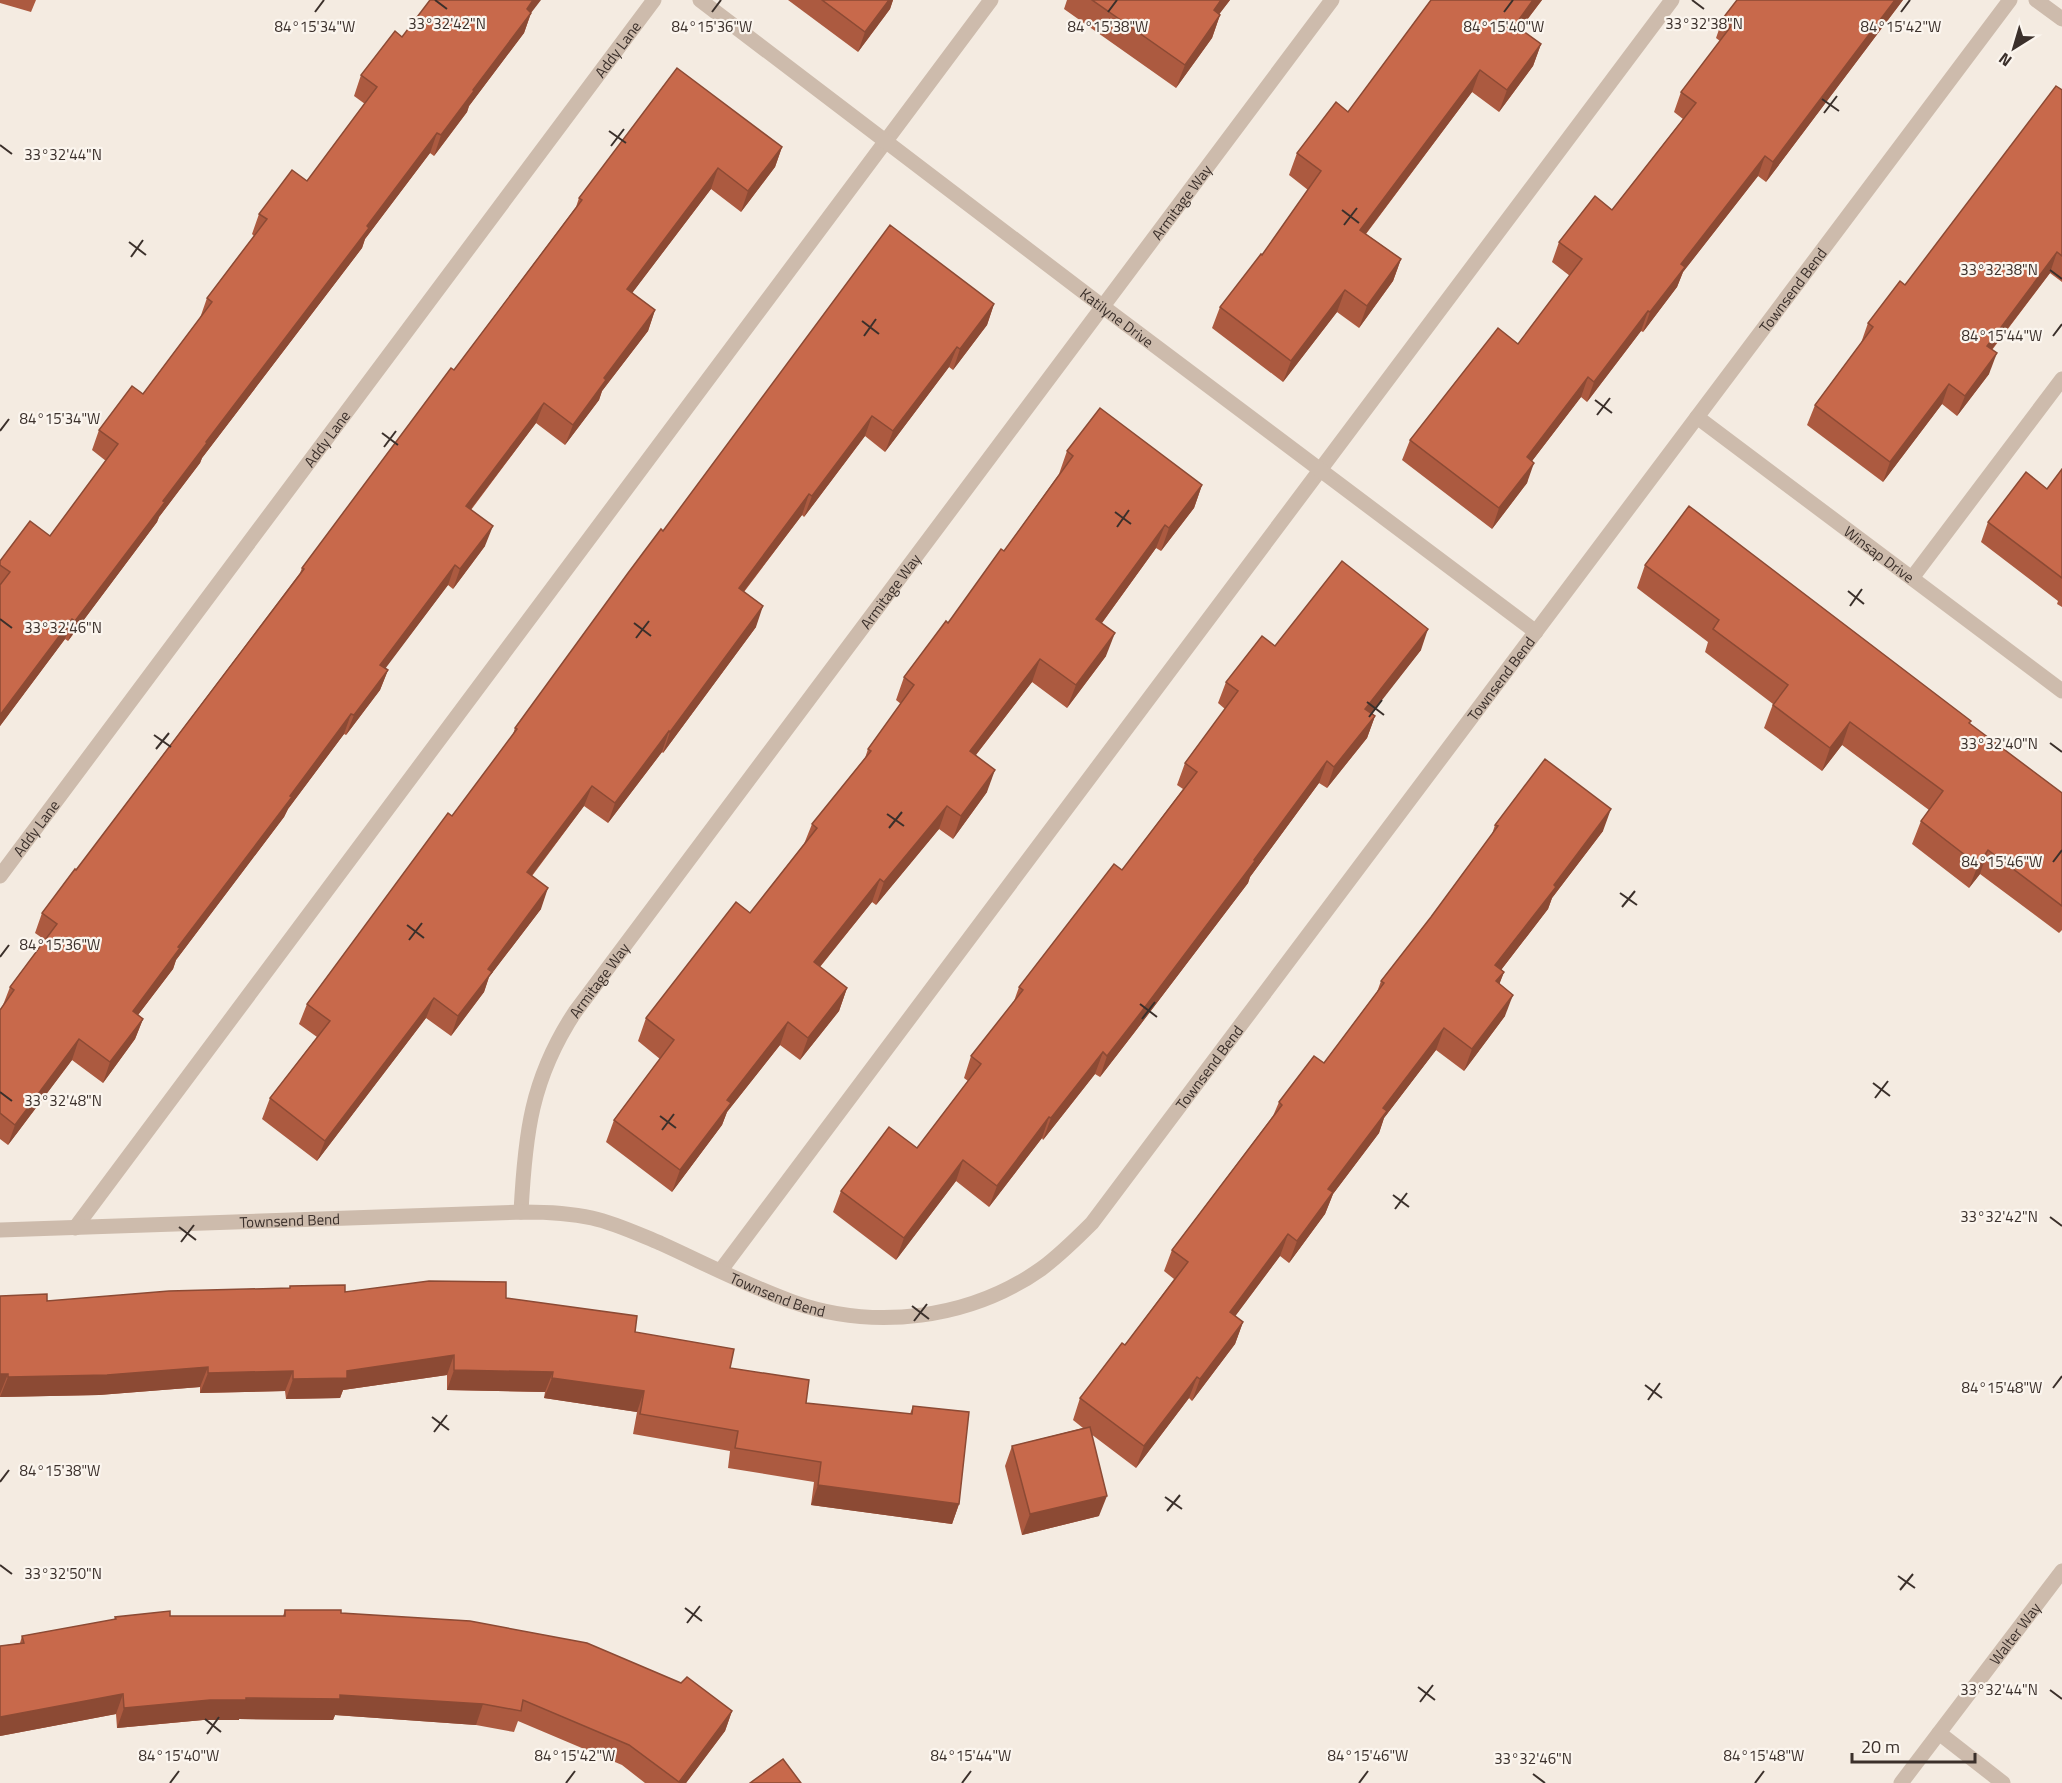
<svg xmlns="http://www.w3.org/2000/svg" width="2062" height="1783" font-family="'Titillium Web',sans-serif">
<style>
.lines{fill:none;stroke-linecap:round;stroke-linejoin:round}
.service{stroke:#cdbbac;stroke-width:15}
.minor{stroke:#cdbbac;stroke-width:15}
.wall{fill:#ac5a40}
.shaded-wall{fill:#8c4a34}
.building{fill:#c8694b;stroke:#8c4a34;stroke-width:1.5}
.ticks{fill:none;stroke:#3b302b;stroke-width:2}
.labels{text-anchor:middle;dominant-baseline:central;stroke-width:4.5;stroke-linejoin:round;paint-order:stroke}
.street-label{font-size:15px;fill:#3b302b;stroke:#fbf5ee}
.ticks-label{font-size:15px;text-anchor:middle;fill:#3b302b;stroke:#fbf5ee;stroke-width:4.5;stroke-linejoin:round;paint-order:stroke}
</style>
<rect width="100%" height="100%" fill="#f4ebe1"/>
<g class="lines">
<g class="service">
<polyline points="1912,578 2062,379"/>
<polyline points="75,1228 991,0"/>
<polyline points="721,1270 1672,0"/>
<polyline points="1939,1733 2003,1783"/>
</g>
<g class="minor">
<path id="s1" d="M700,0L1102,306L1536,632"/>
<polyline points="2036,0 2062,19"/>
<path id="s2" d="M1697,417L2062,691"/>
<path id="s3" d="M0,876L654,0"/>
<path id="s4" d="M521,1212C525,1134 531,1079 575,1012L1332,0"/>
<path id="s5" d="M0,1230L524,1212C547,1212 569,1213 592,1218C615,1223 638,1234 660,1243C704,1263 748,1286 793,1302C875,1331 970,1319 1041,1269C1060,1255 1076,1239 1092,1223L2010,0"/>
<path id="s6" d="M1901,1783L2062,1571"/>
</g>
</g>
<g class="wall">
<polygon points="0,0 36,0 31,12 0,3"/>
<polygon points="788,0 893,0 890,9 858,52"/>
<polygon points="1067,0 1230,0 1219,14 1220,15 1212,38 1176,88 1064,9"/>
<polygon points="1431,0 1542,0 1520,29 1541,44 1533,66 1499,112 1472,92 1366,234 1401,259 1393,281 1359,328 1337,312 1283,382 1212,328 1220,307 1262,255 1308,190 1289,175 1297,153 1348,112"/>
<polygon points="1903,0 1766,182 1758,176 1683,272 1677,287 1643,332 1641,331 1587,402 1581,397 1532,461 1527,483 1492,529 1402,460 1410,440 1518,344 1570,276 1552,262 1559,242 1612,210 1683,119 1674,112 1681,92 1720,41 1716,38 1723,18"/>
<polygon points="531,13 524,33 469,106 467,112 434,156 430,153 365,239 362,248 202,458 200,463 159,517 157,522 68,641 65,639 0,726 0,561 50,536 106,461 92,450 99,430 143,394 200,318 207,298 254,236 252,234 259,214 307,181 365,104 354,96 361,75 402,37"/>
<polygon points="2062,90 2062,282 2050,273 1992,350 1989,374 1957,416 1942,404 1883,482 1807,425 1815,405 1861,343 1868,323 1905,285"/>
<polygon points="782,147 775,167 741,212 711,189 632,293 655,310 648,331 602,391 599,400 565,445 536,423 471,510 485,546 453,589 448,585 385,668 388,670 380,690 346,735 344,734 288,809 284,817 176,960 173,969 138,1015 143,1019 135,1039 103,1083 72,1060 8,1145 0,1139 0,1010 3,1005 10,987 45,940 35,933 42,913 76,870 300,573 302,568 454,370 576,207 579,198"/>
<polygon points="994,304 987,325 953,370 949,367 885,452 865,436 804,517 802,515 744,592 756,627 663,753 662,752 608,823 584,806 532,876 541,909 489,977 484,992 451,1036 426,1018 317,1161 262,1119 270,1098 317,1037 299,1024 307,1004 452,816 512,737 515,728 663,531"/>
<polygon points="1067,451 1202,485 1194,508 1161,551 1156,548 1102,623 1106,656 1067,708 1032,682 976,755 987,792 953,839 939,829 876,905 872,902 820,967 847,988 839,1011 800,1060 780,1045 727,1112 722,1125 672,1192 606,1142 614,1120 660,1059 638,1041 646,1018 750,913 804,844 812,824 865,758 868,749 901,704 896,700 904,677 948,623 1004,551 1059,474"/>
<polygon points="2062,469 2062,607 2057,604 2058,601 1981,542 1988,522 2047,489"/>
<polygon points="1645,565 1970,724 2062,793 2062,930 2059,933 1980,874 1969,888 1912,844 1921,821 1929,810 1842,745 1822,771 1764,728 1773,704 1705,652 1708,642 1637,588"/>
<polygon points="1275,646 1421,650 1371,713 1375,716 1367,738 1327,788 1319,783 1250,877 1248,883 1134,1033 1100,1077 1095,1074 1043,1140 1042,1138 989,1207 956,1181 896,1260 833,1212 841,1191 917,1148 968,1081 964,1078 971,1056 1013,1004 1019,987 1122,870 1183,789 1177,785 1185,763 1225,709 1218,703 1226,682"/>
<polygon points="1495,825 1603,831 1552,898 1548,909 1501,970 1504,972 1499,984 1505,1016 1464,1071 1436,1050 1384,1118 1379,1133 1333,1194 1325,1214 1289,1263 1280,1256 1235,1316 1243,1322 1235,1344 1192,1401 1189,1398 1136,1468 1091,1434 1099,1516 1022,1535 1005,1466 1012,1446 1083,1428 1073,1420 1080,1398 1125,1345 1174,1279 1164,1271 1172,1250 1273,1116 1279,1102 1324,1063 1377,992 1381,981 1431,917 1492,834"/>
<polygon points="290,1286 345,1292 506,1298 635,1332 730,1368 806,1403 910,1414 913,1406 959,1504 952,1524 811,1505 814,1482 728,1468 730,1451 633,1434 637,1412 544,1398 545,1392 447,1390 447,1375 343,1390 340,1398 286,1399 285,1391 200,1393 200,1387 99,1395 0,1397 0,1296 47,1301 290,1288"/>
<polygon points="285,1610 341,1613 732,1711 725,1731 686,1783 645,1783 622,1765 518,1721 514,1732 476,1725 335,1715 333,1720 239,1719 239,1720 203,1720 117,1728 116,1714 0,1736 0,1646 20,1643 22,1636 114,1620 115,1617 170,1616 283,1616"/>
</g>
<g class="shaded-wall">
<polygon points="533,0 541,0 531,13 524,33 469,106 467,112 434,156 441,135"/>
<polygon points="888,0 893,0 890,9 858,52 865,32"/>
<polygon points="1221,0 1230,0 1205,33 1214,10"/>
<polygon points="1533,0 1542,0 1507,46 1515,25"/>
<polygon points="1895,0 1903,0 1766,182 1773,162"/>
<polygon points="1220,15 1212,38 1176,88 1185,65"/>
<polygon points="1541,44 1533,66 1499,112 1507,90"/>
<polygon points="1480,70 1472,92 1352,252 1360,230"/>
<polygon points="437,133 430,153 365,239 362,248 202,458 200,463 159,517 157,522 68,641 75,621 206,442"/>
<polygon points="782,147 775,167 741,212 748,191"/>
<polygon points="1765,156 1758,176 1683,272 1677,287 1643,332 1650,312 1681,264"/>
<polygon points="718,168 711,189 620,309 627,289"/>
<polygon points="2057,252 2050,273 1979,366 1987,346"/>
<polygon points="1401,259 1393,281 1359,328 1367,306"/>
<polygon points="1345,290 1337,312 1283,382 1291,361"/>
<polygon points="994,304 987,325 953,370 960,349"/>
<polygon points="655,310 648,331 602,391 599,400 565,445 573,425 604,378"/>
<polygon points="1648,311 1641,331 1587,402 1594,382"/>
<polygon points="957,347 949,367 885,452 893,431"/>
<polygon points="1997,353 1989,374 1957,416 1965,396"/>
<polygon points="1588,377 1581,397 1519,478 1527,457"/>
<polygon points="1949,384 1942,404 1883,482 1890,462"/>
<polygon points="544,403 536,423 458,526 466,506"/>
<polygon points="872,416 865,436 804,517 812,496"/>
<polygon points="1534,463 1527,483 1492,529 1499,508"/>
<polygon points="1202,485 1194,508 1161,551 1169,528"/>
<polygon points="809,494 802,515 731,608 739,588"/>
<polygon points="1165,525 1156,548 1088,642 1096,619"/>
<polygon points="493,526 485,546 453,589 460,569"/>
<polygon points="455,565 448,585 373,685 380,665"/>
<polygon points="763,606 756,627 663,753 670,732"/>
<polygon points="72,619 65,639 0,726 0,715"/>
<polygon points="1428,629 1421,650 1358,731 1365,709"/>
<polygon points="1115,633 1106,656 1067,708 1076,685"/>
<polygon points="1040,659 1032,682 961,774 970,751"/>
<polygon points="388,670 380,690 346,735 354,715"/>
<polygon points="351,714 344,734 288,809 284,817 176,960 173,969 125,1032 133,1011 178,947"/>
<polygon points="1375,716 1367,738 1327,788 1334,767"/>
<polygon points="1850,722 1842,745 1822,771 1830,748"/>
<polygon points="669,731 662,752 608,823 615,803"/>
<polygon points="1327,761 1319,783 1250,877 1248,883 1134,1033 1100,1077 1107,1056"/>
<polygon points="995,770 987,792 953,839 961,816"/>
<polygon points="592,786 584,806 519,892 527,872"/>
<polygon points="947,806 939,829 876,905 884,882"/>
<polygon points="1611,809 1603,831 1552,898 1548,909 1488,987 1495,965 1554,885"/>
<polygon points="1988,850 1980,874 1969,888 1978,865"/>
<polygon points="880,879 872,902 805,985 814,962"/>
<polygon points="548,888 541,909 489,977 484,992 451,1036 458,1016 488,969"/>
<polygon points="1504,972 1496,993 1496,981"/>
<polygon points="847,988 839,1011 800,1060 808,1038"/>
<polygon points="1513,995 1505,1016 1464,1071 1472,1049"/>
<polygon points="434,998 426,1018 317,1161 325,1141"/>
<polygon points="143,1019 135,1039 103,1083 110,1062"/>
<polygon points="788,1022 780,1045 727,1112 722,1125 672,1192 680,1170 727,1100"/>
<polygon points="1444,1028 1436,1050 1384,1118 1379,1133 1333,1194 1325,1214 1289,1263 1297,1241 1328,1189 1383,1108"/>
<polygon points="79,1039 72,1060 8,1145 15,1125"/>
<polygon points="1103,1052 1095,1074 1043,1140 1051,1118"/>
<polygon points="1049,1117 1042,1138 989,1207 997,1186"/>
<polygon points="963,1160 956,1181 896,1260 904,1238"/>
<polygon points="1288,1234 1280,1256 1222,1334 1230,1312"/>
<polygon points="1243,1322 1235,1344 1192,1401 1200,1379"/>
<polygon points="454,1355 447,1375 343,1390 340,1398 286,1399 293,1379"/>
<polygon points="208,1367 200,1387 99,1395 0,1397 8,1377"/>
<polygon points="454,1370 553,1372 545,1392 447,1390"/>
<polygon points="293,1371 285,1391 200,1393 208,1373"/>
<polygon points="0,1374 8,1374 0,1394"/>
<polygon points="1197,1377 1189,1398 1136,1468 1144,1446"/>
<polygon points="552,1378 644,1391 637,1412 544,1398"/>
<polygon points="818,1485 959,1504 952,1524 811,1505"/>
<polygon points="1107,1496 1099,1516 1022,1535 1030,1514"/>
<polygon points="123,1694 116,1714 0,1736 0,1717"/>
<polygon points="340,1695 483,1704 476,1725 335,1715 333,1720 239,1719 239,1720 203,1720 117,1728 124,1708 210,1700"/>
<polygon points="732,1711 725,1731 686,1783 679,1783"/>
</g>
<g class="building">
<polygon points="430,0 533,0 527,9 531,13 473,90 474,91 441,135 437,133 367,226 369,228 206,442 207,443 163,501 165,502 75,621 72,619 0,715 0,585 10,572 0,565 0,561 30,521 50,536 118,444 99,430 132,386 143,394 212,302 207,298 267,219 259,214 292,170 307,181 377,87 361,75 395,31 402,37"/>
<polygon points="822,0 889,0 865,32"/>
<polygon points="1092,0 1221,0 1214,10 1220,15 1185,65"/>
<polygon points="1431,0 1533,0 1515,25 1541,44 1507,90 1480,70 1360,230 1401,259 1367,306 1345,290 1291,361 1220,307 1261,254 1262,255 1321,171 1297,153 1336,102 1348,112"/>
<polygon points="1737,0 1895,0 1773,162 1765,156 1681,264 1685,267 1650,312 1648,311 1594,382 1588,377 1527,457 1534,463 1499,508 1410,440 1498,328 1518,344 1582,259 1559,242 1595,196 1612,210 1696,103 1681,92 1732,25 1723,18"/>
<polygon points="677,68 782,147 748,191 718,168 627,289 655,310 604,378 606,380 573,425 544,403 466,506 493,526 460,569 455,565 380,665 388,670 354,715 351,714 290,796 292,797 178,947 180,948 133,1011 143,1019 110,1062 79,1039 15,1125 0,1113 0,1010 14,990 10,987 57,924 42,913 75,869 76,870 304,569 302,568 451,368 454,370 582,200 579,198"/>
<polygon points="2056,86 2062,90 2062,256 2057,252 1987,346 1997,353 1965,396 1949,384 1890,462 1815,405 1873,327 1868,323 1900,281 1905,285"/>
<polygon points="890,225 994,304 960,349 957,347 893,431 872,416 812,496 809,494 739,588 763,606 670,732 669,731 615,803 592,786 527,872 548,888 488,969 492,972 458,1016 434,998 325,1141 270,1098 330,1021 307,1004 448,813 452,816 517,729 515,728 628,573 661,529 663,531"/>
<polygon points="1100,408 1202,485 1169,528 1165,525 1096,619 1115,633 1076,685 1040,659 970,751 995,770 961,816 947,806 884,882 880,879 814,962 847,988 808,1038 788,1022 727,1100 731,1103 680,1170 614,1120 674,1040 646,1018 736,902 750,913 817,828 812,824 871,751 868,749 914,685 904,677 946,621 948,623 1001,549 1004,551 1073,456 1067,451"/>
<polygon points="2062,469 2062,578 1988,522 2026,472 2047,489"/>
<polygon points="1689,506 1971,721 1969,723 2062,793 2062,906 1988,850 1978,865 1921,821 1943,791 1850,722 1830,748 1773,705 1788,685 1713,629 1719,620 1645,565"/>
<polygon points="1342,561 1428,629 1365,709 1375,716 1334,767 1327,761 1254,860 1255,861 1142,1011 1107,1056 1103,1052 1051,1118 1049,1117 997,1186 963,1160 904,1238 841,1191 889,1127 917,1148 981,1064 971,1056 1023,990 1019,987 1114,864 1122,870 1197,772 1185,763 1238,691 1226,682 1262,636 1275,646"/>
<polygon points="1545,759 1611,809 1554,885 1556,887 1495,965 1504,972 1496,981 1513,995 1472,1049 1444,1028 1383,1108 1387,1111 1328,1189 1333,1192 1297,1241 1288,1234 1230,1312 1243,1322 1200,1379 1197,1377 1144,1446 1080,1398 1122,1343 1125,1345 1188,1262 1172,1250 1282,1105 1279,1102 1314,1056 1324,1063 1384,983 1381,981 1431,917 1498,826 1495,825"/>
<polygon points="429,1281 506,1282 506,1298 637,1316 635,1332 734,1349 730,1368 809,1380 806,1403 912,1414 913,1406 969,1412 959,1504 818,1485 821,1462 735,1448 738,1431 640,1414 644,1391 552,1378 553,1372 454,1370 454,1355 347,1371 347,1378 293,1379 293,1371 208,1373 208,1367 107,1375 8,1377 8,1374 0,1374 0,1296 47,1294 47,1301 169,1291 290,1288 290,1286 345,1285 345,1292"/>
<polygon points="1090,1427 1107,1496 1030,1514 1012,1446"/>
<polygon points="285,1610 341,1610 341,1613 470,1621 587,1643 681,1683 687,1677 732,1711 679,1782 629,1745 523,1700 521,1711 483,1704 340,1695 340,1699 246,1698 246,1700 210,1700 124,1708 123,1694 0,1717 0,1646 24,1643 22,1636 116,1619 115,1617 170,1611 170,1616 285,1616"/>
<polygon points="783,1759 801,1783 750,1783"/>
</g>
<path class="ticks" d="M435,0L447,9M1692,0L1704,9M315,12L324,0M712,12L721,0M1108,12L1117,0M1504,12L1513,0M1901,12L1910,0M1822,99L1839,111M1824,113L1837,96M609,131L626,143M0,145L12,154M611,146L624,129M1342,210L1359,223M1344,225L1357,208M129,242L146,255M131,257L143,240M2050,270L2062,279M862,321L879,334M864,336L876,319M2053,336L2062,324M1595,400L1612,413M1597,415L1610,398M0,431L9,419M382,433L398,445M384,447L396,431M1115,512L1131,524M1117,527L1129,510M1848,591L1864,604M1850,606L1862,589M0,619L12,628M634,623L651,636M636,638L649,621M1367,702L1384,715M1369,717L1382,700M154,735L171,747M2050,743L2062,752M156,749L169,733M887,814L904,826M889,828L902,812M2053,862L2062,850M1620,893L1637,905M1622,907L1635,891M407,925L424,938M409,940L422,923M0,957L9,945M1140,1004L1157,1017M1142,1019L1155,1002M1873,1083L1890,1096M0,1092L12,1101M1875,1098L1888,1081M660,1116L676,1128M662,1130L674,1114M1393,1195L1409,1207M1395,1209L1407,1193M2050,1217L2062,1226M179,1227L196,1240M181,1242L194,1225M912,1306L929,1319M914,1321L927,1304M1645,1385L1662,1398M2053,1388L2062,1376M1648,1400L1660,1383M432,1417L449,1430M434,1432L447,1415M0,1482L9,1470M1165,1497L1182,1509M1167,1511L1180,1495M0,1565L12,1574M1898,1576L1915,1588M1900,1590L1913,1574M685,1608L702,1621M687,1623L700,1606M1418,1687L1435,1700M2050,1690L2062,1699M1420,1702L1433,1685M205,1719L221,1732M207,1734L219,1717M1533,1774L1545,1783M170,1783L179,1771M566,1783L575,1771M962,1783L971,1771M1359,1783L1368,1771M1755,1783L1764,1771"/>
<g class="labels">
<g class="street-label">
<text stroke="none"><textPath href="#s3" startOffset="1032">Addy Lane</textPath></text>
<text stroke="none"><textPath href="#s4" startOffset="1222">Armitage Way</textPath></text>
<text stroke="none"><textPath href="#s5" startOffset="2306">Townsend Bend</textPath></text>
<text stroke="none"><textPath href="#s1" startOffset="524">Katilyne Drive</textPath></text>
<text stroke="none"><textPath href="#s3" startOffset="546">Addy Lane</textPath></text>
<text stroke="none"><textPath href="#s2" startOffset="228">Winsap Drive</textPath></text>
<text stroke="none"><textPath href="#s4" startOffset="736">Armitage Way</textPath></text>
<text stroke="none"><textPath href="#s5" startOffset="1820">Townsend Bend</textPath></text>
<text stroke="none"><textPath href="#s3" startOffset="60">Addy Lane</textPath></text>
<text stroke="none"><textPath href="#s4" startOffset="250">Armitage Way</textPath></text>
<text stroke="none"><textPath href="#s5" startOffset="1334">Townsend Bend</textPath></text>
<text stroke="none"><textPath href="#s5" startOffset="290">Townsend Bend</textPath></text>
<text stroke="none"><textPath href="#s5" startOffset="794">Townsend Bend</textPath></text>
<text stroke="none"><textPath href="#s6" startOffset="188">Walter Way</textPath></text>
</g>
</g>
<g class="ticks-label">
<text x="447" y="29">33°32'42"N</text>
<text x="1704" y="29">33°32'38"N</text>
<text x="315" y="32">84°15'34"W</text>
<text x="712" y="32">84°15'36"W</text>
<text x="1108" y="32">84°15'38"W</text>
<text x="1504" y="32">84°15'40"W</text>
<text x="1901" y="32">84°15'42"W</text>
<text x="63" y="160">33°32'44"N</text>
<text x="1999" y="275">33°32'38"N</text>
<text x="2002" y="341">84°15'44"W</text>
<text x="60" y="424">84°15'34"W</text>
<text x="63" y="633">33°32'46"N</text>
<text x="1999" y="749">33°32'40"N</text>
<text x="2002" y="867">84°15'46"W</text>
<text x="60" y="950">84°15'36"W</text>
<text x="63" y="1106">33°32'48"N</text>
<text x="1999" y="1222">33°32'42"N</text>
<text x="2002" y="1393">84°15'48"W</text>
<text x="60" y="1476">84°15'38"W</text>
<text x="63" y="1579">33°32'50"N</text>
<text x="1999" y="1695">33°32'44"N</text>
<text x="179" y="1761">84°15'40"W</text>
<text x="575" y="1761">84°15'42"W</text>
<text x="971" y="1761">84°15'44"W</text>
<text x="1368" y="1761">84°15'46"W</text>
<text x="1764" y="1761">84°15'48"W</text>
<text x="1533" y="1764">33°32'46"N</text>
</g>
<g transform="translate(2014 48) rotate(217)" stroke="#fbf5ee" stroke-width="4.5" paint-order="stroke">
<path d="M0-4.5L10 22L0 15L-10 22Z" fill="#3b302b"/>
<text y="-9" font-size="16" font-weight="bold" text-anchor="middle" fill="#3b302b">N</text>
</g>
<path d="M1852 1753v9h123v-9" fill="none" stroke="#3b302b" stroke-width="3"/>
<text x="1861" y="1753" font-size="18" fill="#3b302b" stroke="#fbf5ee" stroke-width="4.5" paint-order="stroke">20 m</text>
</svg>
